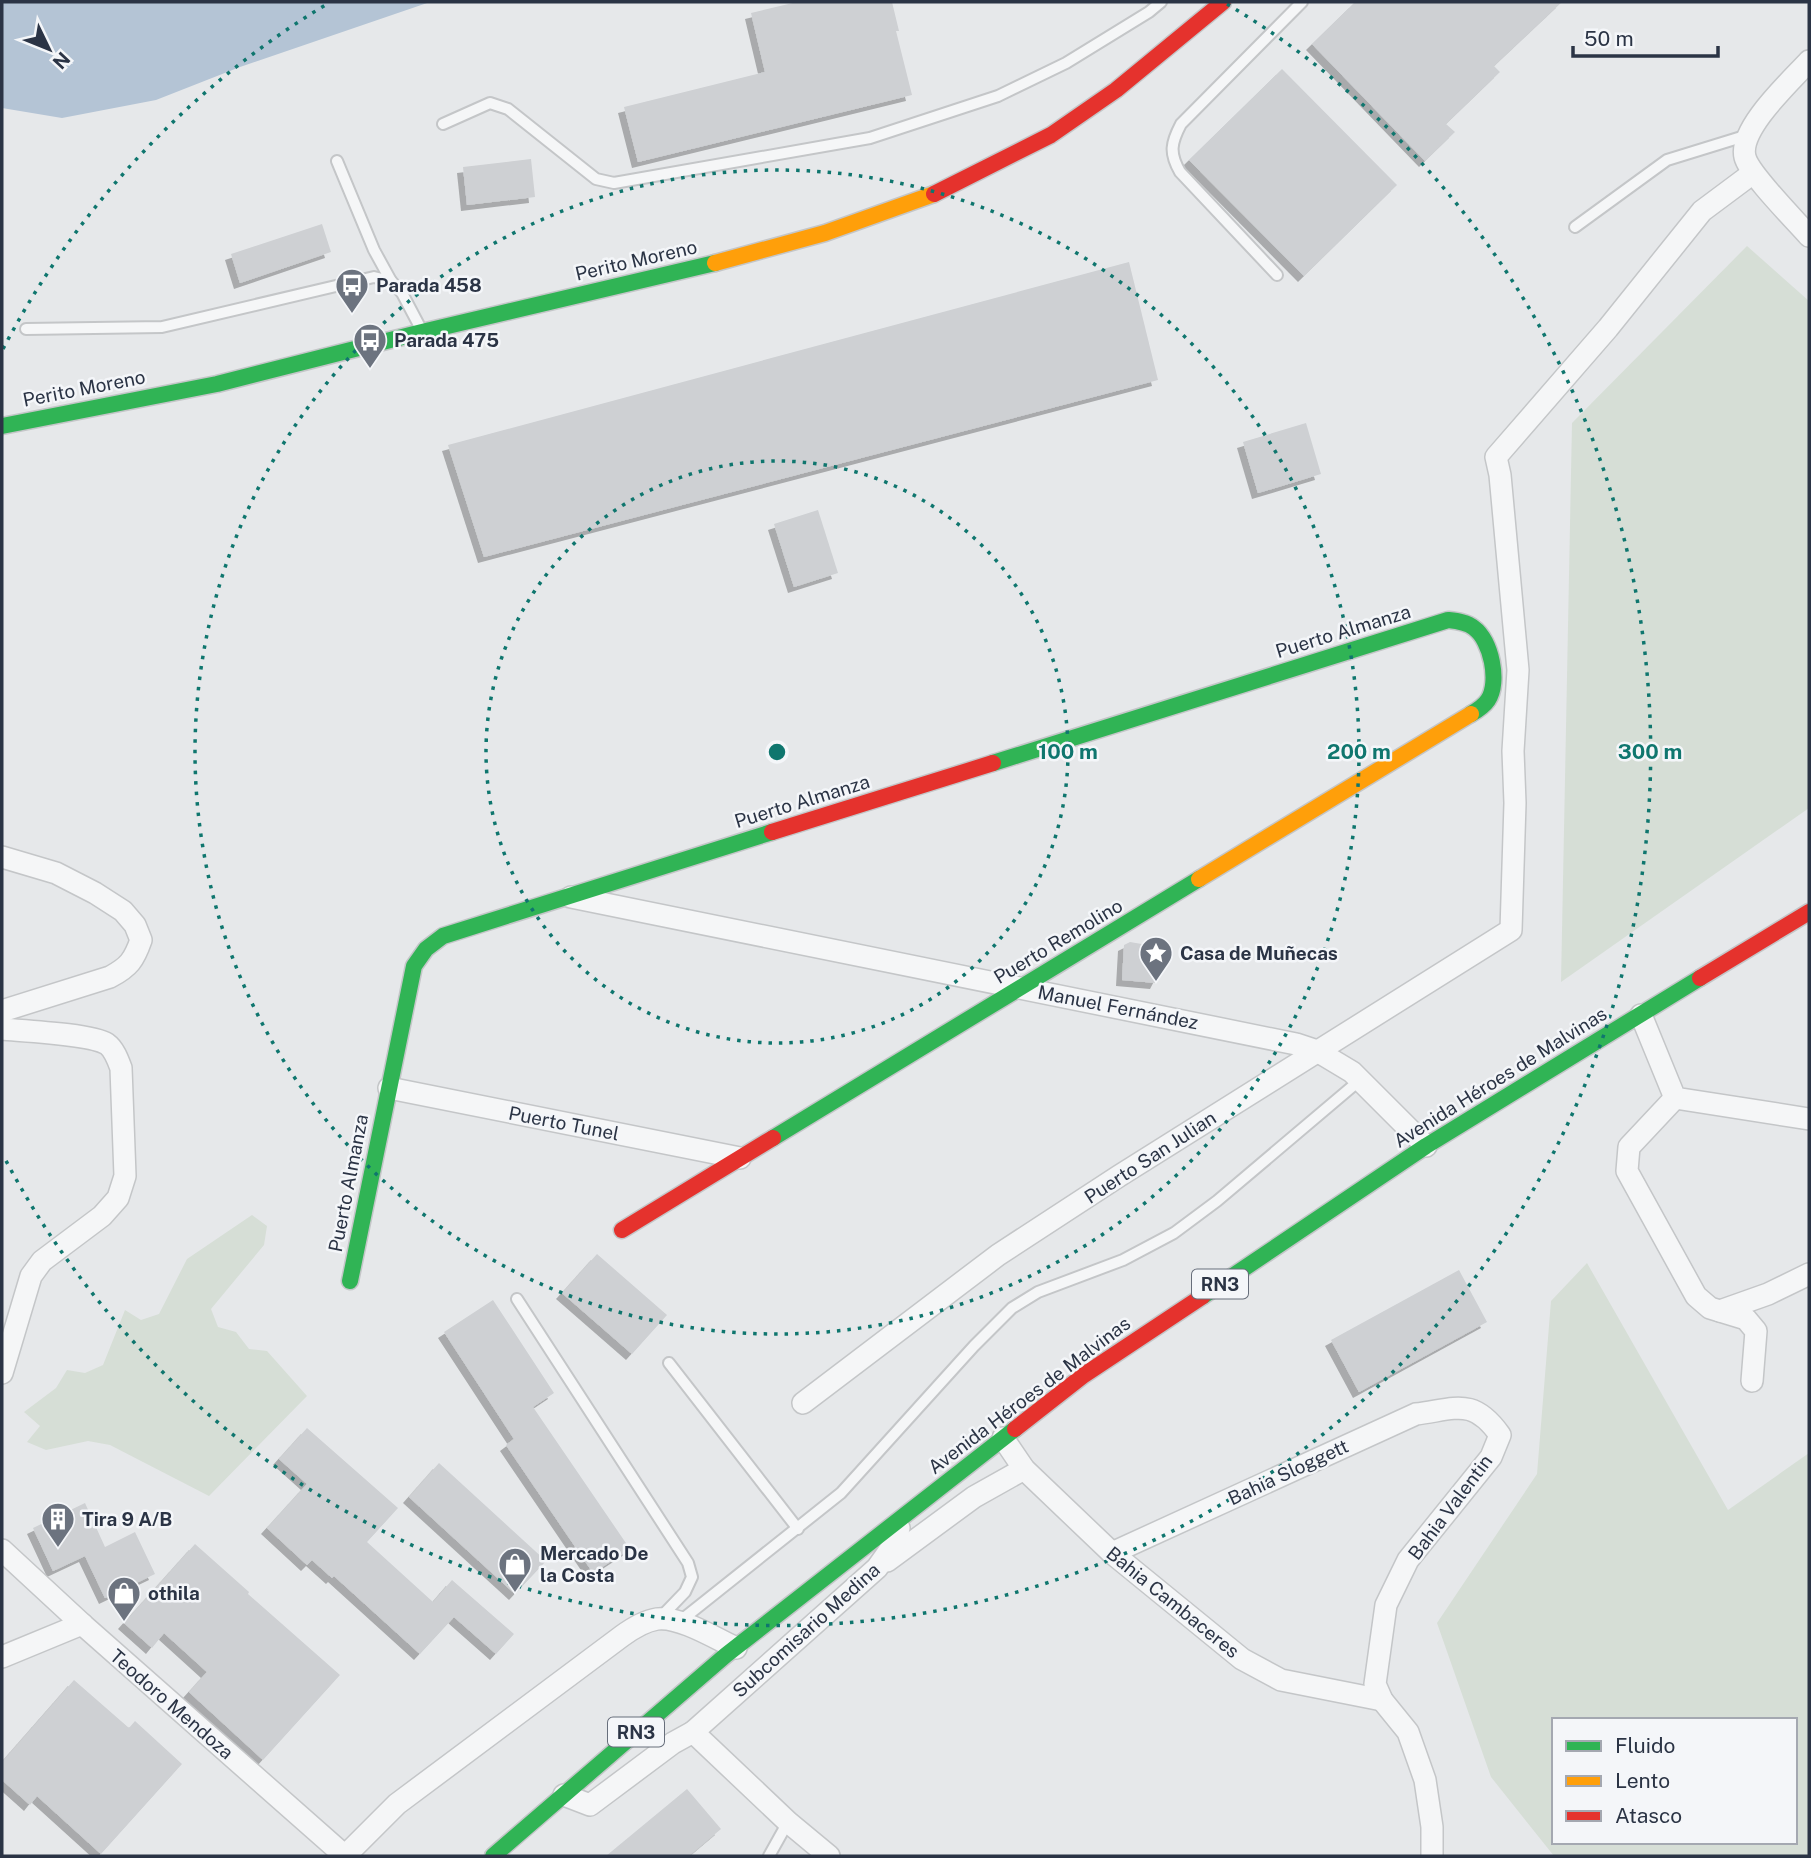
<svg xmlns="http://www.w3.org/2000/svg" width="1811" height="1858" font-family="'Public Sans',sans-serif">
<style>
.green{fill:#d6ded6;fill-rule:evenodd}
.water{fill:#b4c4d5}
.building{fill:#ced0d3;filter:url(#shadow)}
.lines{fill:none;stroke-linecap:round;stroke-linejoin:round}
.lane-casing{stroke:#c4c6c8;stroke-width:14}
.street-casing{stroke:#c4c6c8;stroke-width:24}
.fast-casing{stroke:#c4c6c8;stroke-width:19}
.slow-casing{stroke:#c4c6c8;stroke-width:19}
.jam-casing{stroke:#c4c6c8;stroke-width:19}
.lane{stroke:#f5f6f7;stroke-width:10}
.street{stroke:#f5f6f7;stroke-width:21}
.fast{stroke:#30b455;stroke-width:16}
.slow{stroke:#ff9f0a;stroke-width:16}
.jam{stroke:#e5322d;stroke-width:16}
.ring{fill:none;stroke:#0f766e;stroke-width:3.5;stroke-dasharray:3.5 7}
.labels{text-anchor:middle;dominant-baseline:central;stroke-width:5;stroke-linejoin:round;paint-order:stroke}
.shield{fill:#f4f6f9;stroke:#676e7b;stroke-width:2}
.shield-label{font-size:18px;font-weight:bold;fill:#2b3445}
.street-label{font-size:19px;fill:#2b3445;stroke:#f4f6f9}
.poi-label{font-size:19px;font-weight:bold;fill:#2b3445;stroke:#f4f6f9;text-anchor:start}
.centre{fill:#0f766e;stroke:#f4f6f9;stroke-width:3.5}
.ring-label{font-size:21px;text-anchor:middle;font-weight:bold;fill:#0f766e;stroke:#f4f6f9;stroke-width:5;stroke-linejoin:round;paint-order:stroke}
</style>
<defs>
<filter id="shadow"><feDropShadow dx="-6" dy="6" stdDeviation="0" flood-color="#0004"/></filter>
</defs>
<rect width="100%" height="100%" fill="#e6e8ea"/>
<g class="green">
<polygon points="1747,246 1809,301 1809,808 1561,982 1572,423"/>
<polygon points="252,1215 267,1226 264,1245 211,1309 218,1327 236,1332 249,1349 267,1351 307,1396 209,1496 110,1445 88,1441 46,1450 27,1442 40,1426 24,1412 56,1388 67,1370 85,1373 103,1365 125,1310 141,1320 159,1314 187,1259"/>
<path d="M1587,1263L1728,1510L1809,1453V1856H1554L1491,1777L1437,1623L1537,1474L1551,1301ZM1554,1720H1795V1842H1554Z"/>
</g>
<polygon class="water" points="2,2 430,2 240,67 156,100 62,118 2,108"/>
<g class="building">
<polygon points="797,2 892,2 899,31 896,31 912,95 638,162 624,107 765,72 751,13"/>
<polygon points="1355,2 1562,2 1494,66 1500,72 1446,124 1455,132 1425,161 1312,44"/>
<polygon points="1282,69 1397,185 1304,276 1189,160"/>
<polygon points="531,159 535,197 467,205 463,167"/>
<polygon points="322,224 331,252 240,283 231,254"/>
<polygon points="1129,262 1158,380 484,557 448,445"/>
<polygon points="1306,423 1321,474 1258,493 1243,442"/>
<polygon points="818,510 838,573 794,587 774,524"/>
<polygon points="1130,942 1159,947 1158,955 1168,960 1156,983 1122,980 1124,945"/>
<polygon points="597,1254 667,1315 632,1354 562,1293"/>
<polygon points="1459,1270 1487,1322 1359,1392 1331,1340"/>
<polygon points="493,1300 554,1393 533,1407 630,1549 593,1573 506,1445 514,1439 444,1332"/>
<polygon points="307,1428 398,1508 367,1542 433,1602 452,1580 514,1634 496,1654 454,1617 420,1654 334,1576 332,1578 312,1560 307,1565 267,1528 307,1484 279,1459"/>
<polygon points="439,1463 546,1561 515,1594 409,1497"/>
<polygon points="85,1503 105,1547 135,1532 155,1574 105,1598 85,1556 53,1571 33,1528"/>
<polygon points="195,1544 249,1592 248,1594 340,1675 263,1760 189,1692 207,1672 164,1633 152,1648 124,1623"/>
<polygon points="74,1680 129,1728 135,1721 182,1764 101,1854 37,1796 30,1805 2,1780 2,1762"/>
<polygon points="687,1789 721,1829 689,1856 606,1856"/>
</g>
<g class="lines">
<defs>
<g id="lane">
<polyline points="443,124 490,103 508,109 596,179 614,183 870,138 998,96 1066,63 1149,12 1161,2"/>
<polyline points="337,161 374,250 391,281"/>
<polyline points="1575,227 1667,160 1748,135"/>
<path d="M1277,275L1180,172C1169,153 1171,143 1181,124L1302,2"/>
<polyline points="26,329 162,327 374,277 391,281 402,293 421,329"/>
<polyline points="517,1299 688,1563 692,1577 685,1592 659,1619"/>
<polyline points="669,1363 798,1529"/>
<polyline points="679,1622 841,1493 974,1346 1012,1308 1038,1292 1123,1260 1174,1233 1217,1201 1360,1080"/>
<polyline points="769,1856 788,1822"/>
</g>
<g id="street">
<path d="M1809,61C1791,81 1738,129 1745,157C1749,174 1796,221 1809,236"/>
<path d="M2,857L56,873L95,893L123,911L135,925L141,940C134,960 129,967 110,977L2,1011"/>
<polyline points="571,897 1296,1044 1317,1051 1352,1072 1426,1146"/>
<polyline points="1641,1015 1675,1098 1809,1119"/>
<path d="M2,1029C24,1031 91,1034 107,1044C114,1049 118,1060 121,1068L125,1176L118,1198L102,1216L42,1261L31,1276L2,1373"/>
<polyline points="389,1088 740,1158"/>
<polyline points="1675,1098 1629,1147 1627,1171 1696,1296 1710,1308 1746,1319 1756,1331 1752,1381"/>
<polyline points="1720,1311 1768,1294 1809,1274"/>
<polyline points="803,1403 998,1255 1119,1176 1511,930 1515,803 1513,751 1518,670 1500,475 1496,457 1608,328 1702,211 1753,173"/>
<polyline points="1003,1438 1024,1469 1112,1553 1242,1659 1281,1680 1382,1700"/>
<polyline points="2,1550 82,1624 345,1856"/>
<path d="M1112,1553L1416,1414C1456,1409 1473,1397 1500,1435L1491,1457L1408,1560L1386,1605L1375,1684L1382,1700L1408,1732L1425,1780L1432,1827V1856"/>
<polyline points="887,1561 974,1497 1024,1469"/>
<polyline points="2,1657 82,1624"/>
<polyline points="693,1732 877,1568 894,1544 899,1528"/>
<polyline points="564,1795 590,1805 673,1743 693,1732 788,1822 829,1856"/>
<path d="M345,1856L397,1804L622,1636C633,1628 644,1621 657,1619C679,1616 715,1638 736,1648"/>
</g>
<g id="fast">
<polyline points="2,426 217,384 422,332 715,263"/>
<path d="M993,763L1448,620C1457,621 1467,622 1474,628C1491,640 1500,682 1488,700C1484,706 1478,710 1471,714"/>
<polyline points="773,1138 1199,879"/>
<polyline points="350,1281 414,966 426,949 443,936 772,832"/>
<polyline points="1203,1296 1426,1146 1700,978"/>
<polyline points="493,1856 726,1655 1015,1429"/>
</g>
<g id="slow">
<polyline points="715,263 825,233 934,194"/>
<polyline points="1199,879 1471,714"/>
</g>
<g id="jam">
<polyline points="934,194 1051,135 1116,90 1223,2"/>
<polyline points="772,832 993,763"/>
<polyline points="1700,978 1809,912"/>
<polyline points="622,1230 773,1138"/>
<polyline points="1015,1429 1084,1375 1203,1296"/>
</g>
</defs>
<use href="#lane" class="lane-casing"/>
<use href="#street" class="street-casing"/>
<use href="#fast" class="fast-casing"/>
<use href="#slow" class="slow-casing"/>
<use href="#jam" class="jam-casing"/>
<use href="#lane" class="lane"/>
<use href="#street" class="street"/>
<use href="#fast" class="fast"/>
<use href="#slow" class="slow"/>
<use href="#jam" class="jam"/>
</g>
<g class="ring">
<circle cx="777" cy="752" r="291"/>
<circle cx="777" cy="752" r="582"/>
<path d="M3 349A873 873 0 0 1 327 4M1227 4A873 873 0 1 1 3 1155"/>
</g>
<defs>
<symbol id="bus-pin" viewBox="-11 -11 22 30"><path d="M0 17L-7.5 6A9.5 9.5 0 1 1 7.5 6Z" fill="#6c737f" stroke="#f4f6f9"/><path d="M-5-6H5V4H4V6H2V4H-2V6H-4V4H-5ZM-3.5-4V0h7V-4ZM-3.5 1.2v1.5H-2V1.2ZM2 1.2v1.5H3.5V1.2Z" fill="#fff"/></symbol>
<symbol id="sight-pin" viewBox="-11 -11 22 30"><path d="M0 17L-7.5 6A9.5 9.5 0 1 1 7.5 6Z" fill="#6c737f" stroke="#f4f6f9"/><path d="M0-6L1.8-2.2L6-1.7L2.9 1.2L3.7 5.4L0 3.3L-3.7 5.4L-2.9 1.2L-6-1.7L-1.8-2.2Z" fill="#fff"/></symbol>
<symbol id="building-pin" viewBox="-11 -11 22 30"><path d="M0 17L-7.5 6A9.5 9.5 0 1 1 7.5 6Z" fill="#6c737f" stroke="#f4f6f9"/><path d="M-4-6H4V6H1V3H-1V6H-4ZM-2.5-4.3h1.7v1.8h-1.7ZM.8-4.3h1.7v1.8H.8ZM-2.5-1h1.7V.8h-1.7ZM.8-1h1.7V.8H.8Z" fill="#fff"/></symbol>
<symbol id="shop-pin" viewBox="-11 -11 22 30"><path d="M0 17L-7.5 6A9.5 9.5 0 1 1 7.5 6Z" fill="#6c737f" stroke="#f4f6f9"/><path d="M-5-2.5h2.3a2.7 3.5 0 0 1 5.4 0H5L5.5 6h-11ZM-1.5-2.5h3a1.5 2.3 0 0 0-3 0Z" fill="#fff"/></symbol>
</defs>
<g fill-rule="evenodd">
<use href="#bus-pin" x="333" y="266" width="38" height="52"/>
<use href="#bus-pin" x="351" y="321" width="38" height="52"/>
<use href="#sight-pin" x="1137" y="934" width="38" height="52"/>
<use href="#building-pin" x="39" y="1500" width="38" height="52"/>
<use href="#shop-pin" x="496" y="1545" width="38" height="52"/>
<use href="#shop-pin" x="105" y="1574" width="38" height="52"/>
</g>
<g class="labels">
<g class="shield">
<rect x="1192" y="1269.5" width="56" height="29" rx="5"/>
<rect x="608" y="1717.5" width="56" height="29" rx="5"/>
</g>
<g class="shield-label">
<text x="1220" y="1284">RN3</text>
<text x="636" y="1732">RN3</text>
</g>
<g class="street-label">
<text transform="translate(636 260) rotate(-13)">Perito Moreno</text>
<text transform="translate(84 388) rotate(-11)">Perito Moreno</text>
<text transform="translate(1343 631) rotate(-17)">Puerto Almanza</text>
<text transform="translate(802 801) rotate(-17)">Puerto Almanza</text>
<text transform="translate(1058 941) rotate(-31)">Puerto Remolino</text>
<text transform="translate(1118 1007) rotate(11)">Manuel Fernández</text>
<text transform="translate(1500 1077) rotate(-32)">Avenida Héroes de Malvinas</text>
<text transform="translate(564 1123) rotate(11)">Puerto Tunel</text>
<text transform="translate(1150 1157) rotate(-33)">Puerto San Julian</text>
<text transform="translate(348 1183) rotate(-79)">Puerto Almanza</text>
<text transform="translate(1029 1395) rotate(-37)">Avenida Héroes de Malvinas</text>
<text transform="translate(1288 1472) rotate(-25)">Bahia Sloggett</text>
<text transform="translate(1450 1507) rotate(-53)">Bahia Valentin</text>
<text transform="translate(1173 1602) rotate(39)">Bahia Cambaceres</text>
<text transform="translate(806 1630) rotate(-42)">Subcomisario Medina</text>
<text transform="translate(172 1704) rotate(41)">Teodoro Mendoza</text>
</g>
<g class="poi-label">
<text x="376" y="285">Parada 458</text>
<text x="394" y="340">Parada 475</text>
<text x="1180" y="953">Casa de Muñecas</text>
<text x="82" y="1519">Tira 9 A/B</text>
<text x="540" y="1553">Mercado De<tspan x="540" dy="22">la Costa</tspan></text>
<text x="148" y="1593">othila</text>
</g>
</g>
<circle cx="777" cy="752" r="10" class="centre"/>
<g class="ring-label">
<text x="1068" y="759">100 m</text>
<text x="1359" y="759">200 m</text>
<text x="1650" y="759">300 m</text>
</g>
<rect width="1811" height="1858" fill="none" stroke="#2b3445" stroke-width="7"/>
<rect x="1552" y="1718" width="245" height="126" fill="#f4f6f9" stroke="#a4a8b1" stroke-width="2"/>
<rect x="1566" y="1741" width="35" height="10" fill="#30b455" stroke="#a4a8b1" stroke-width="2"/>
<text x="1615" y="1753" font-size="21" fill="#2b3445">Fluido</text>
<rect x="1566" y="1776" width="35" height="10" fill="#ff9f0a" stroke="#a4a8b1" stroke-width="2"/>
<text x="1615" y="1788" font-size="21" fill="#2b3445">Lento</text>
<rect x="1566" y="1811" width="35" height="10" fill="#e5322d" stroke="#a4a8b1" stroke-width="2"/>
<text x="1615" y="1823" font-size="21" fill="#2b3445">Atasco</text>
<g transform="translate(49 49) rotate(133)" stroke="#f4f6f9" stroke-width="5" paint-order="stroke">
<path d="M0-5L12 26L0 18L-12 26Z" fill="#2b3445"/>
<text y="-10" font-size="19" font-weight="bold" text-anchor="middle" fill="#2b3445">N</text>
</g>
<path d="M1573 46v10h145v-10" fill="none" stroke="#2b3445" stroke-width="3.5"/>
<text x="1584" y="46" font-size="21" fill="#2b3445" stroke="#f4f6f9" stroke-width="5" paint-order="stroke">50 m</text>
</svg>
